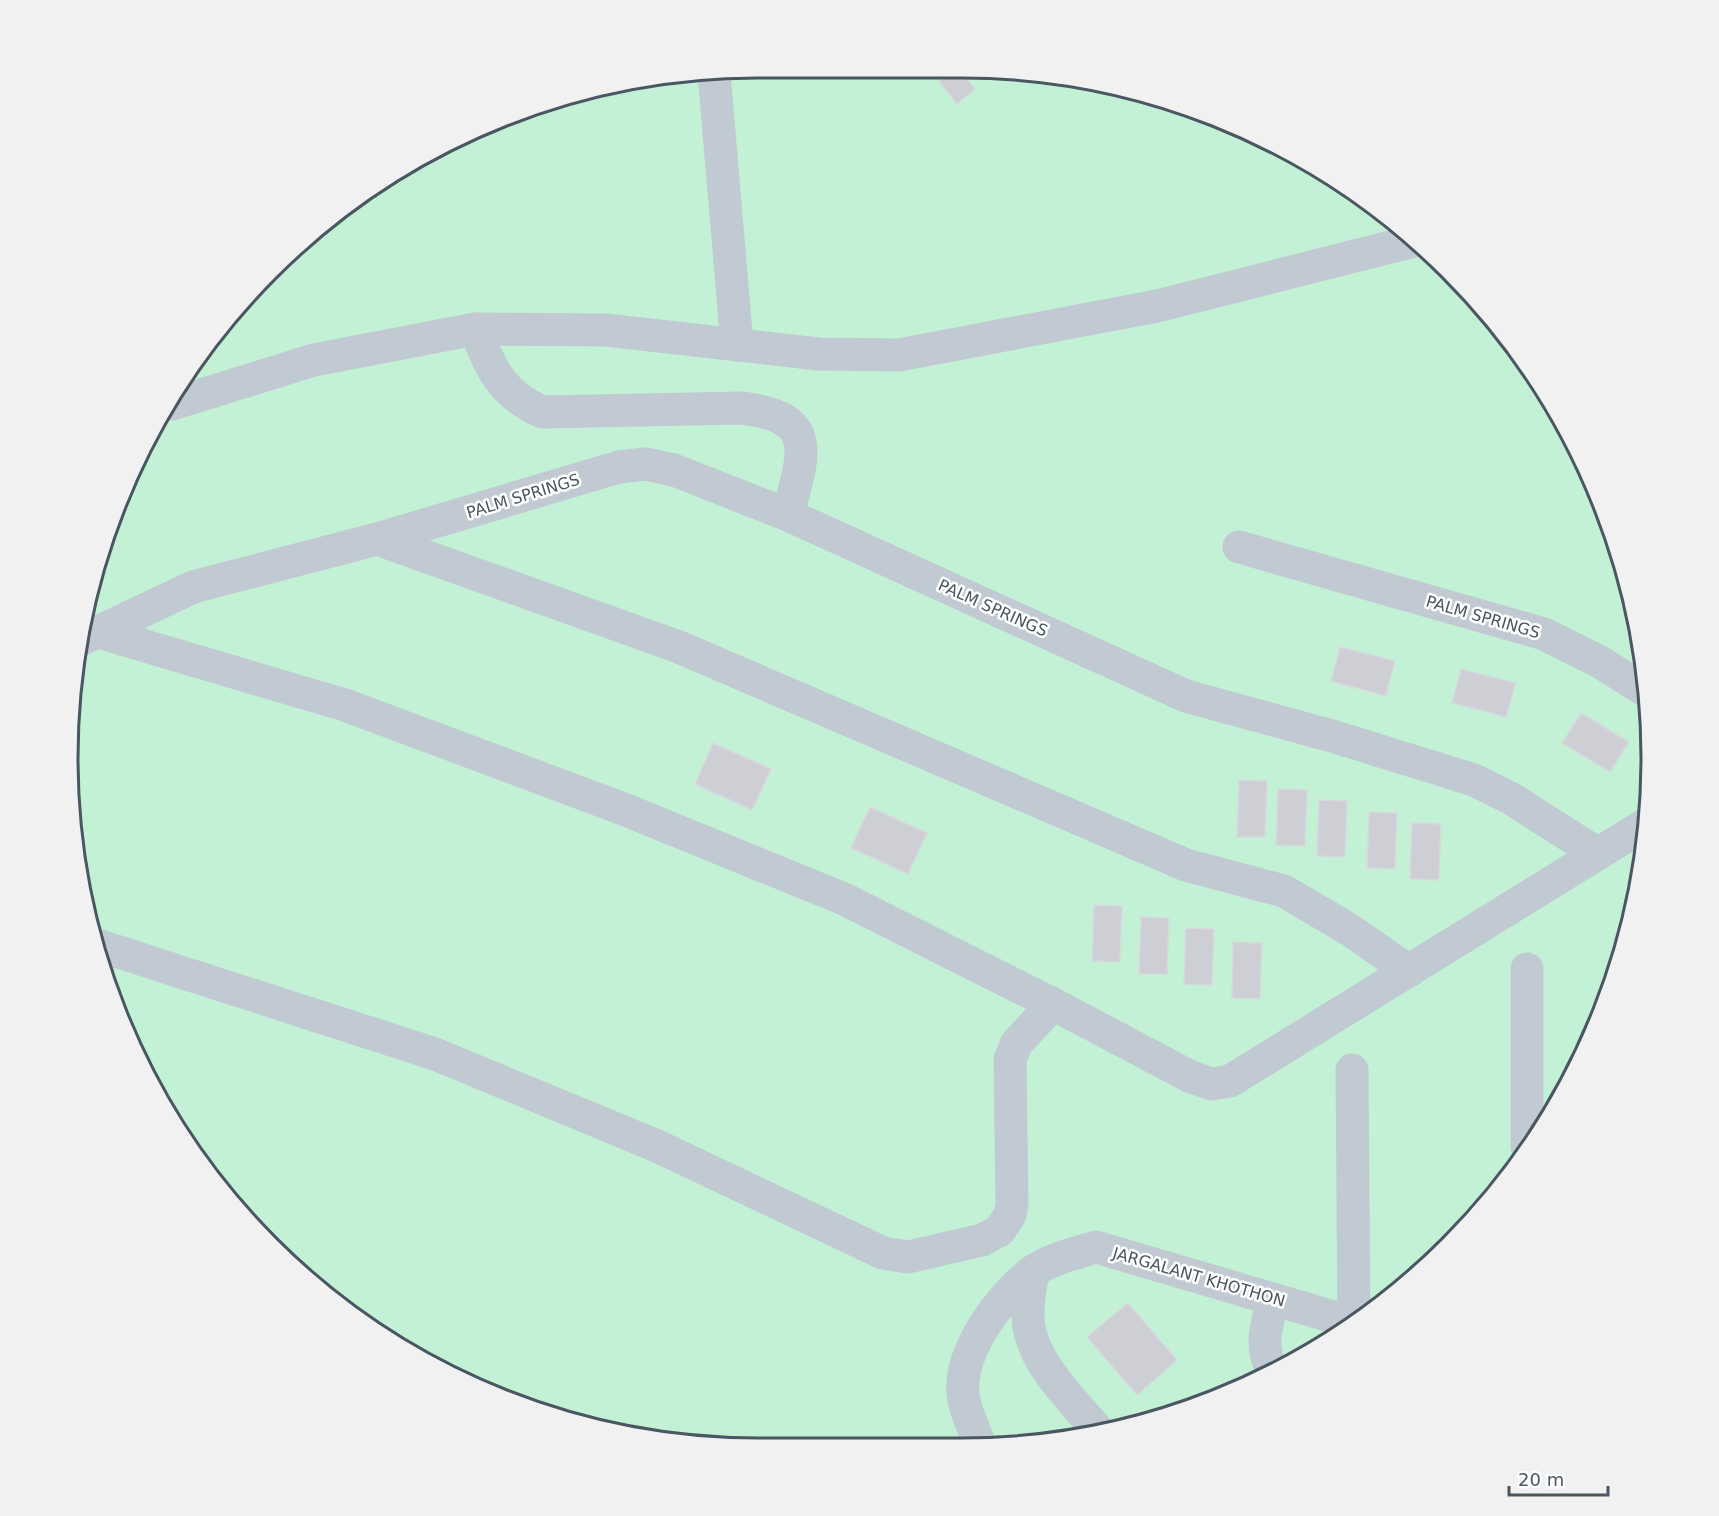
<svg xmlns="http://www.w3.org/2000/svg" width="1719" height="1516" font-family="'DejaVu Sans',sans-serif">
<style>
.green{fill:#c3f1d5}
.building{fill:#cdcfd5;stroke:#d7d9de;stroke-width:1.5}
.lines{fill:none;stroke-linecap:round;stroke-linejoin:round}
.minor{stroke:#c1cad2;stroke-width:33}
.tertiary{stroke:#c1cad2;stroke-width:33}
.labels{text-anchor:middle;dominant-baseline:central;stroke-width:5;stroke-linejoin:round;paint-order:stroke}
.street-label{font-size:16px;fill:#4a5661;stroke:#fff}
.rim{fill:none;stroke:#4a5661;stroke-width:3}
</style>
<rect width="100%" height="100%" fill="#f5f3f3"/>
<polygon class="green" points="758,68 1006,69 1095,81 1225,120 1307,160 1416,239 1509,337 1580,452 1628,579 1650,712 1646,848 1615,980 1559,1103 1480,1213 1382,1306 1267,1377 1140,1425 1006,1447 712,1447 580,1425 453,1377 337,1306 239,1213 160,1103 91,937 69,803 81,624 120,493 210,338 303,239 452,139 580,91"/>
<g class="building">
<polygon points="954,69 959,69 975,89 957,104 939,81"/>
<polygon points="1340,647 1395,661 1386,696 1331,681"/>
<polygon points="1461,669 1516,683 1506,717 1452,703"/>
<polygon points="1581,713 1629,742 1610,772 1562,743"/>
<polygon points="713,743 771,769 752,810 695,784"/>
<polygon points="1239,780 1267,781 1265,837 1237,837"/>
<polygon points="1278,789 1307,790 1305,846 1276,845"/>
<polygon points="1319,800 1347,801 1345,857 1317,856"/>
<polygon points="870,807 927,833 908,874 851,848"/>
<polygon points="1369,812 1397,813 1395,869 1367,868"/>
<polygon points="1412,823 1441,824 1439,880 1410,879"/>
<polygon points="1094,905 1122,906 1120,962 1092,961"/>
<polygon points="1141,917 1169,918 1167,974 1139,974"/>
<polygon points="1186,928 1214,929 1212,985 1184,984"/>
<polygon points="1233,942 1262,943 1260,999 1232,998"/>
<polygon points="1128,1303 1177,1360 1137,1395 1087,1337"/>
<polygon points="1207,1393 1211,1398 1191,1405"/>
</g>
<g class="lines">
<g class="minor">
<polyline points="714,73 737,345"/>
<path d="M475,329C491,368 501,394 542,412L741,408C821,417 803,455 788,515"/>
<polyline points="377,539 619,467 645,464 674,470 788,515 1186,696 1332,736 1474,780 1512,799 1598,854"/>
<polyline points="1239,547 1544,634 1600,662 1646,691"/>
<polyline points="98,632 193,587 377,539 679,647 1186,865 1284,891 1350,930 1409,971"/>
<polyline points="80,640 98,632 345,705 626,810 844,899 1053,1004 1189,1076 1211,1084 1230,1081 1646,824"/>
<polyline points="94,944 435,1054 657,1146 883,1253 908,1257 982,1240 999,1231 1010,1215 1012,1205 1010,1060 1016,1044 1053,1004"/>
<polyline points="1527,969 1527,1147"/>
<polyline points="1352,1070 1354,1323"/>
<path d="M1033,1271C1031,1286 1027,1302 1028,1317C1029,1361 1073,1400 1099,1432"/>
<path d="M1273,1373C1259,1344 1266,1329 1273,1299"/>
<path d="M981,1447C975,1432 967,1415 964,1400C955,1356 999,1297 1032,1272C1050,1259 1076,1253 1096,1247L1354,1323"/>
</g>
<polyline class="tertiary" points="172,404 314,360 475,329 606,330 818,354 899,355 1157,306 1418,240"/>
</g>
<g class="labels">
<g class="street-label">
<text transform="translate(523 496) rotate(-17)">PALM SPRINGS</text>
<text transform="translate(993 608) rotate(24)">PALM SPRINGS</text>
<text transform="translate(1483 617) rotate(16)">PALM SPRINGS</text>
<text transform="translate(1199 1277) rotate(16)">JARGALANT KHOTHON</text>
</g>
</g>
<path d="M0 0H1719V1516H0ZM758 78H961A680 680 0 0 1 1641 758V758A680 680 0 0 1 961 1438H758A680 680 0 0 1 78 758V758A680 680 0 0 1 758 78Z" fill="#f1f1f2" fill-rule="evenodd"/>
<path class="rim" d="M758 78H961A680 680 0 0 1 1641 758V758A680 680 0 0 1 961 1438H758A680 680 0 0 1 78 758V758A680 680 0 0 1 758 78Z"/>
<path d="M1509 1486v9h99v-9" fill="none" stroke="#4a5661" stroke-width="3"/>
<text x="1518" y="1486" font-size="18" fill="#4a5661" stroke="#ffffff" stroke-width="4.5" paint-order="stroke">20 m</text>
</svg>
